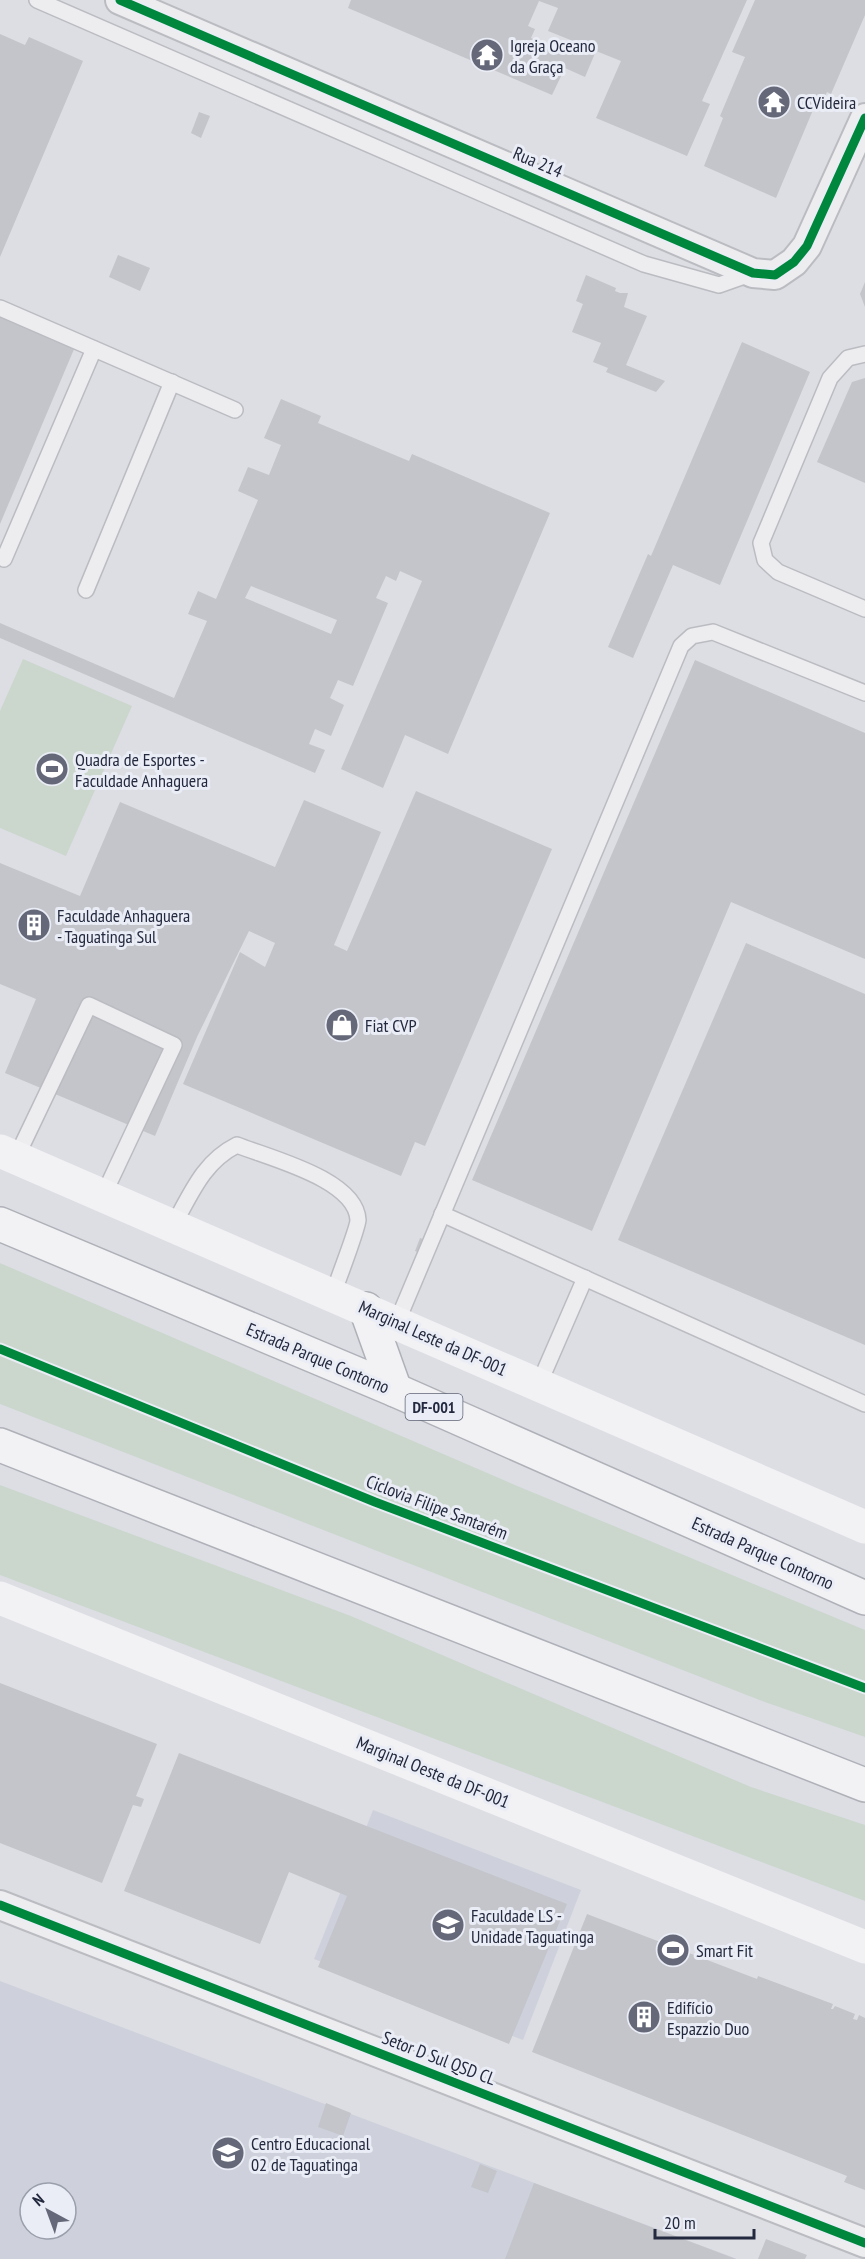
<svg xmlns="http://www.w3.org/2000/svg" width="865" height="2259" font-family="'PT Sans Narrow',sans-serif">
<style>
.built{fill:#ced1db;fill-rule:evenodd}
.green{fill:#cbd7cd}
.building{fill:#c3c5cb;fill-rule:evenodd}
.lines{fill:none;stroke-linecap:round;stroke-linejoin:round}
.lane-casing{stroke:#bbbcc2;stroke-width:18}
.street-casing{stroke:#bbbcc2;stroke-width:32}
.highway-casing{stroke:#afb1b9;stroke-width:36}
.lane{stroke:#ededf0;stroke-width:15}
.street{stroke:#ededf0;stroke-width:28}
.secondary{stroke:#f2f2f4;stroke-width:33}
.highway{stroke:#f2f2f4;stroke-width:33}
.cycleway-casing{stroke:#eaedf5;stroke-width:13}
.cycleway{stroke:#00873e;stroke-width:9}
.labels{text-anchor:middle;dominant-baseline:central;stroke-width:6;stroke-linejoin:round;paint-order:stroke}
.shield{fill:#eaedf5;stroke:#5f6475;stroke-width:1.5}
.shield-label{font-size:16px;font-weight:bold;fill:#23293e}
.poi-label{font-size:18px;fill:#23293e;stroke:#eaedf5;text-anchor:start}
.street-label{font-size:18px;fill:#23293e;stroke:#eaedf5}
</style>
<rect width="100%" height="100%" fill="#dddee4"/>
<g class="built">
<polygon points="373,1810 581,1890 523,2040 314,1959"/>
<path d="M0,1981L351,2114L737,2259H0ZM30,2193H66V2229H30Z"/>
</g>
<g class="green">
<polygon points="23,659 132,706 66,856 0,828 0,711"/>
<polygon points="0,1263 515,1485 865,1630 865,1737 762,1701 0,1404"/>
<polygon points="0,1485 351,1616 751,1787 865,1825 865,1901 0,1575"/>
</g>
<g class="building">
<path d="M351,0H747L702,101L710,104L687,156L596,118L621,61L596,51L585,77L565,68L552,95L348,8ZM539,1L558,8L548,31L573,41L569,55L531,38L535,29L528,26Z"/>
<polygon points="755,0 865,0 865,15 831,94 827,92 818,112 813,110 776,198 704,166 723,118 720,116 745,57 732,52"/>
<polygon points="0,34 25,45 29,37 83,61 0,257"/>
<polygon points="199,112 210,116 201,138 191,133"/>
<polygon points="118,255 150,268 140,291 109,277"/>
<polygon points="586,275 616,288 615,291 620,293 628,293 624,307 647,316 626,365 665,381 656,392 606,372 608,368 593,362 601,343 572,332 583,304 576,301"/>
<polygon points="865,282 865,307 860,294"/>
<polygon points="0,301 80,335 0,524"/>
<polygon points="742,342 810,372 720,585 673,565 633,658 608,647 648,554 651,556"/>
<polygon points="865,378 865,483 817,462 852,382"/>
<path d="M281,399L321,416L318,423L409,461L412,454L550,513L448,754L405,735L383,788L341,769L422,581L400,571L396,581L386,576L376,598L388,603L353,686L338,680L330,698L344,705L331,736L315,729L309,744L325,750L315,773L0,638V623L174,698L207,621L188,614L198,591L216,599L258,500L238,491L248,467L269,475L281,445L264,438ZM251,586L337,620L331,634L245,598Z"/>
<polygon points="695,660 865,733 865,959 731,902 592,1231 472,1180"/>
<polygon points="416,791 552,849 425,1146 415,1142 401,1176 183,1084 240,952 265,967 275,943 249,931 197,1037 155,1136 5,1073 36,999 0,984 0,863 80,896 120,802 275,867 304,800 381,832 334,945 347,951"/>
<polygon points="746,943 865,994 865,1345 618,1240"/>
<polygon points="420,1238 438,1244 433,1258 415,1251"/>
<polygon points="0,1683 157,1744 136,1796 144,1799 141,1807 133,1805 102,1883 0,1843"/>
<polygon points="179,1753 567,1904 509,2044 318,1967 347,1896 289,1872 260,1944 124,1891"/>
<polygon points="587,1914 757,1979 758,1976 833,2004 831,2009 833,2009 835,2006 855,2014 853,2019 857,2020 859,2015 865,2018 865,2190 844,2182 847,2176 532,2052"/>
<polygon points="326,2103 351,2113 343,2136 318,2127"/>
<polygon points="480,2164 497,2171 488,2193 471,2187"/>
<polygon points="534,2183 736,2259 505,2259"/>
<polygon points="766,2239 807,2255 805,2259 758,2259"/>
</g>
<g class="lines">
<defs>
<g id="lane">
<polyline points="37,0 644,264 719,285 753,273"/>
<polyline points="0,308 235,410"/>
<polyline points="865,354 848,358 830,378 761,543 765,560 778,572 865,609"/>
<polyline points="4,559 94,349"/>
<polyline points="86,590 172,382"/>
<polyline points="16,1158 89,1005 174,1045 103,1196"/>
<polyline points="442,1214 865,1404"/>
<path d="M173,1226C191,1194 203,1162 237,1145C269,1158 356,1179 358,1220C358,1228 337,1282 333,1294"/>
<polyline points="397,1322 681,646 692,636 713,632 865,693"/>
<polyline points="539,1384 585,1278"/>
</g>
<g id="street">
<polyline points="120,0 753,273 775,275 794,262 807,246 865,118"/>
<polyline points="0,1905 865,2243"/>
</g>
<g id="highway">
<polyline points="0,1224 395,1390 865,1598"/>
<polyline points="366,1309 395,1390"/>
<polyline points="0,1445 865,1785"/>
</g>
</defs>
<use href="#lane" class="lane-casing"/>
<use href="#street" class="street-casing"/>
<use href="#highway" class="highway-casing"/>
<use href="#lane" class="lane"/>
<use href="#street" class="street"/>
<g class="secondary">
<polyline points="0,1151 865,1527"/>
<polyline points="0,1598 865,1947"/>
</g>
<use href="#highway" class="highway"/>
<defs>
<g id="cycleway">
<polyline points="120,0 753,273 775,275 794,262 807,246 865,118"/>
<polyline points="0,1349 375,1502 865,1688"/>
<polyline points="0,1905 865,2243"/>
</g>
</defs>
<use href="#cycleway" class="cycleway-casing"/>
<use href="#cycleway" class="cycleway"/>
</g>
<defs>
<symbol id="temple-disc" viewBox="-11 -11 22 22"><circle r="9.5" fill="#646878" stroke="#eaedf5"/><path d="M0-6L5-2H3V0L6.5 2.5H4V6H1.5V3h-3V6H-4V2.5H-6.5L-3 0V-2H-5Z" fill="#fff"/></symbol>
<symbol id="stadium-disc" viewBox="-11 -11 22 22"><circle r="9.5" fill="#646878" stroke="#eaedf5"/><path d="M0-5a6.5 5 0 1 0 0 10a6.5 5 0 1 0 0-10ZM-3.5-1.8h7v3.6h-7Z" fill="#fff"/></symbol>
<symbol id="building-disc" viewBox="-11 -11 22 22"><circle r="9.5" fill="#646878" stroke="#eaedf5"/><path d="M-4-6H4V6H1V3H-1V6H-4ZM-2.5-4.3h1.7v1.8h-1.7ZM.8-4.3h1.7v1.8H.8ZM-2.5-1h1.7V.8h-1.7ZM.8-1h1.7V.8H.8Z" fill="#fff"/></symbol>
<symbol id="shop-disc" viewBox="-11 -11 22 22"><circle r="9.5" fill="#646878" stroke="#eaedf5"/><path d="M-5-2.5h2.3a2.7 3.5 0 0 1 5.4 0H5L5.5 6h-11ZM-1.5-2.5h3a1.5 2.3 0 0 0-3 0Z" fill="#fff"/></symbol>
<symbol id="university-disc" viewBox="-11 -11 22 22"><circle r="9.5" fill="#646878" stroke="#eaedf5"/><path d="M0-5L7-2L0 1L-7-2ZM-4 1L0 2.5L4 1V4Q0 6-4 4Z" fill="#fff"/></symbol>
<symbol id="school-disc" viewBox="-11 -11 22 22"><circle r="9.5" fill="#646878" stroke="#eaedf5"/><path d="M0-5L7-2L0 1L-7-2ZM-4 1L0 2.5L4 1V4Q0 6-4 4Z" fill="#fff"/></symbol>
</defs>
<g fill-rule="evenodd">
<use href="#temple-disc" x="468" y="36" width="38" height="38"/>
<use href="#temple-disc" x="755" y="83" width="38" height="38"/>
<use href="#stadium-disc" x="33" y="750" width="38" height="38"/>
<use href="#building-disc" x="15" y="906" width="38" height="38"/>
<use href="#shop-disc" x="323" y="1006" width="38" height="38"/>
<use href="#university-disc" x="429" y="1906" width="38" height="38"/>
<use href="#stadium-disc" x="654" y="1931" width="38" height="38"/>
<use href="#building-disc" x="625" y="1998" width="38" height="38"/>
<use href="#school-disc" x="209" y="2134" width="38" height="38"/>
</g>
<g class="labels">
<rect class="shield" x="405.5" y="1394" width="57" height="26" rx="4.5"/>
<g class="shield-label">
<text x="434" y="1407">DF-001</text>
</g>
<g class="poi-label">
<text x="510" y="45">Igreja Oceano<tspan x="510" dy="21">da Graça</tspan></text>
<text x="797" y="102">CCVideira</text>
<text x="75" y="759">Quadra de Esportes -<tspan x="75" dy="21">Faculdade Anhaguera</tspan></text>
<text x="57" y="915">Faculdade Anhaguera<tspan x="57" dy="21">- Taguatinga Sul</tspan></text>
<text x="365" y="1025">Fiat CVP</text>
<text x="471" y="1915">Faculdade LS -<tspan x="471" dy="21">Unidade Taguatinga</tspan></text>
<text x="696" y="1950">Smart Fit</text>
<text x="667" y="2007">Edifício<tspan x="667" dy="21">Espazzio Duo</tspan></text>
<text x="251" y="2143">Centro Educacional<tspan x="251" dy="21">02 de Taguatinga</tspan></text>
</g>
<g class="street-label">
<text transform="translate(538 162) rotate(23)">Rua 214</text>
<text transform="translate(433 1338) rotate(24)">Marginal Leste da DF-001</text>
<text transform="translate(318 1358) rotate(23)">Estrada Parque Contorno</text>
<text transform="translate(437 1507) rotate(21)">Ciclovia Filipe Santarém</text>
<text transform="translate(763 1553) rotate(24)">Estrada Parque Contorno</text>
<text transform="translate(433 1772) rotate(22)">Marginal Oeste da DF-001</text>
<text transform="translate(439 2058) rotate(21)">Setor D Sul QSD CL</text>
</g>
</g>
<g transform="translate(48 2211) rotate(319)"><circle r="28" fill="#eaedf5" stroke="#9a9fac" stroke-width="1.5"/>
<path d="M0-4.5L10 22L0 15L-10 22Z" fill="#646878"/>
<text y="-9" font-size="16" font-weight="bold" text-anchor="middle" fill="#23293e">N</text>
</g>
<path d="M655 2229v9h99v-9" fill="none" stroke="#23293e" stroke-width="3"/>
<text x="664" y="2229" font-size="18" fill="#23293e" stroke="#eaedf5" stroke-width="4.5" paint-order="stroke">20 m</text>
</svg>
